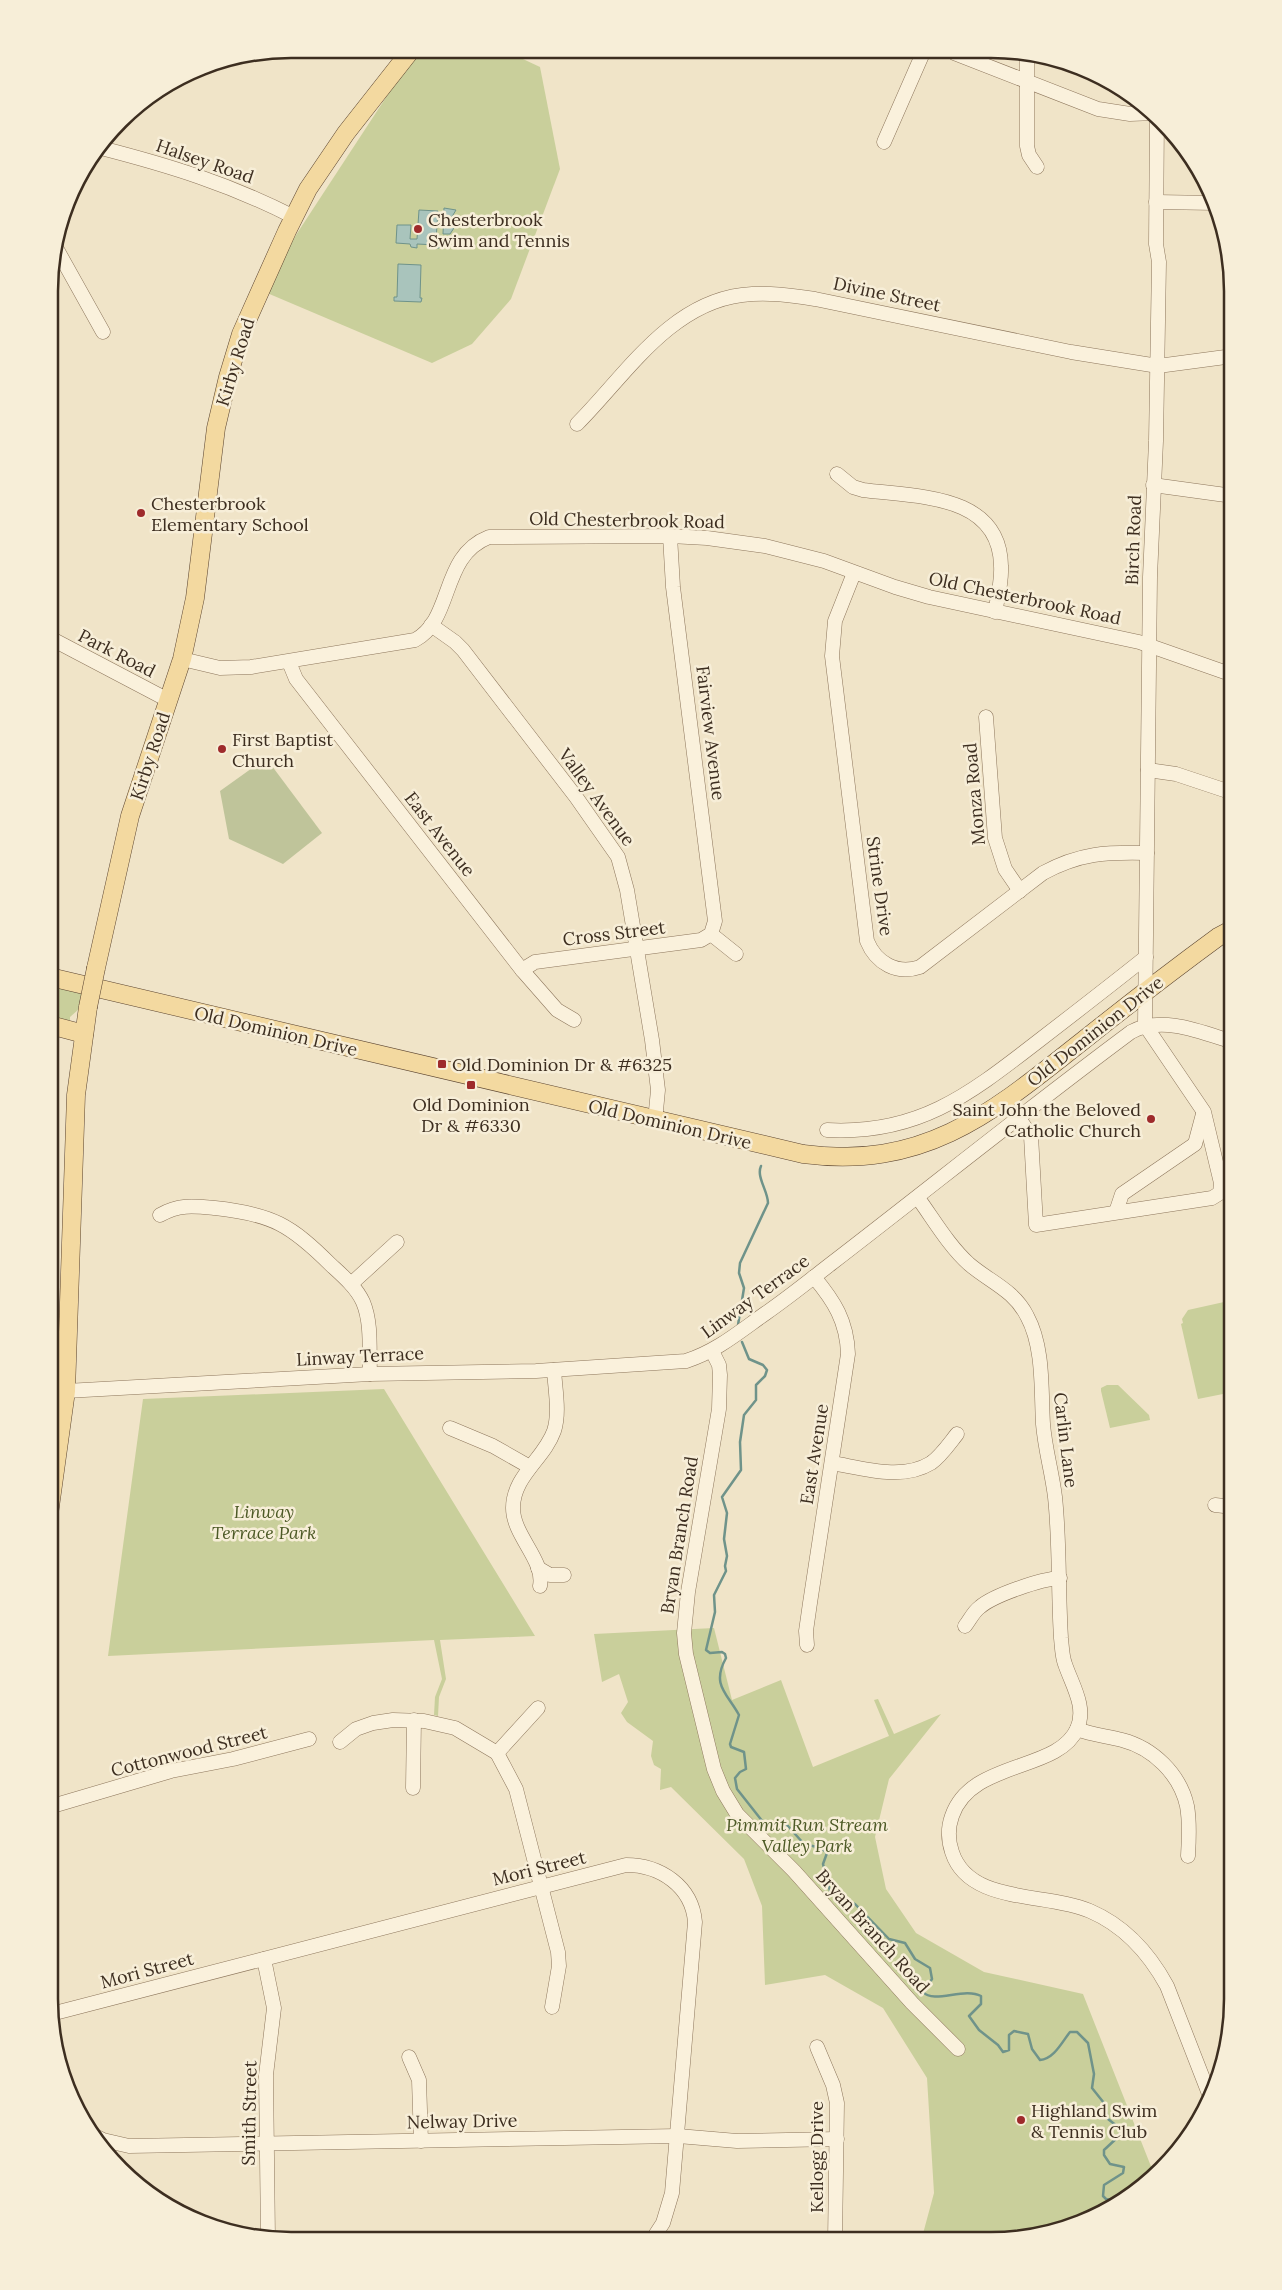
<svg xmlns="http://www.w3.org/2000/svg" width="1282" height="2290" font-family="Lora,serif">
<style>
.green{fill:#c9cf9b}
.cemetery{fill:#bfc49a}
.water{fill:#a9c4bc;stroke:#6f938a}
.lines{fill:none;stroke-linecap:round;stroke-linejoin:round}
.stream{stroke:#6f938a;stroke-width:2.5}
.minor-casing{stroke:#8d765c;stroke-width:15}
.major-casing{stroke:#5b4430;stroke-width:19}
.minor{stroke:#faf1dc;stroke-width:14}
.major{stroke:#f3d9a0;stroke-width:18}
.major-bridge-casing{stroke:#5b4430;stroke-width:19;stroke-linecap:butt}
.major-bridge{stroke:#f3d9a0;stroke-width:18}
.poi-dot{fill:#9e2a2b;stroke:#f7eed8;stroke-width:2}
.labels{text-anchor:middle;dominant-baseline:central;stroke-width:5;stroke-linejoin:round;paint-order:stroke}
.street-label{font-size:18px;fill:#3d2e20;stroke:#f7eed8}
.poi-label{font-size:18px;fill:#3d2e20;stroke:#f7eed8;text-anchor:start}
.park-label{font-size:18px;font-style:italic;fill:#4d5a26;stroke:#f7eed8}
.rim{fill:none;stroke:#3d2e20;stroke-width:2.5}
</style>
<rect width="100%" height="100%" fill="#f0e4c8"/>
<g class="green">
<polygon points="417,50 504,50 540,67 560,169 511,299 472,344 432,363 260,290"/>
<polygon points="50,985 82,991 79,1009 70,1017 70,1022 50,1019"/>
<polygon points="1233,1300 1233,1392 1198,1399 1181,1324 1183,1323 1182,1319 1188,1310"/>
<polygon points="1107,1385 1118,1385 1149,1415 1150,1420 1110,1428 1101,1391 1101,1388"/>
<polygon points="384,1389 535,1636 440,1640 446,1679 439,1697 438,1716 434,1715 435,1697 442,1679 434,1640 108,1656 143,1399"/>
<polygon points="714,1628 732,1700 781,1680 813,1767 889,1736 874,1700 878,1699 894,1734 941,1714 889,1779 875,1837 886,1889 916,1933 984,1972 1083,1994 1154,2174 1126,2200 1069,2228 991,2241 921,2241 934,2193 927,2078 883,2008 825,1975 765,1985 762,1906 744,1859 671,1787 660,1790 661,1769 654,1765 651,1756 653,1741 627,1722 621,1713 628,1702 619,1674 602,1682 594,1634"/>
</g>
<polygon class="cemetery" points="266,758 322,833 283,864 229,839 220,791"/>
<g class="water">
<polygon points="444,208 456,210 450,220 456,225 450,234 443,234"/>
<polygon points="419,210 438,211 436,240 445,241 439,248 436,248 436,245 417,244 417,248 411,247 410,244 396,243 397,225 411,225 410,239 417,239"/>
<polygon points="398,264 421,265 420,298 422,298 421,302 394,301 394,297 397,297"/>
</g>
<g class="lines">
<g class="stream">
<path d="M738,1325L744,1288L739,1273L740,1263L768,1203C768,1191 756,1177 761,1166"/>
<path d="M742,1342L749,1359L763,1365L767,1370L765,1376L756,1385V1400L744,1415L740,1442L741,1470L722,1497L727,1513L724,1539L727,1556L725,1566L726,1571L714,1595L715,1612L706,1650L710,1653L722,1652L725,1654L726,1658C711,1685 727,1693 739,1715L730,1744L731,1747L744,1752L746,1769L740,1772L735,1778L737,1789L763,1822L787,1825L804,1844L821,1848L827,1853L823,1864L830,1891L855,1904L889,1939L905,1943L915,1959L930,1968L932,1979L923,1992C934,2004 964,1987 981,1996V2004L969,2016L979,2030L998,2045L1003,2052L1009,2050V2035L1014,2031L1028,2034L1032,2049L1040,2060C1054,2059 1062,2042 1070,2032H1077L1088,2043L1094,2074L1092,2088L1104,2103L1108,2119L1122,2130L1118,2137L1104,2150V2155L1110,2164L1124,2167L1123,2173L1104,2185L1103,2196L1106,2199L1121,2202"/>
</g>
<defs>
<g id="minor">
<polyline points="954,53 1098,109 1130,114 1155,113"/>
<polyline points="1027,53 1027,146 1029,155 1037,167"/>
<polyline points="884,142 923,53"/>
<path d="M101,148C171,166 229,184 294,217"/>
<polyline points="1156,202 1215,203"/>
<polyline points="55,246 103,332"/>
<path d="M577,424C625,376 669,304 742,295C767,292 790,295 815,299L1071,352L1158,366L1233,356"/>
<path d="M837,474L853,487L863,490C915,497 1000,493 1001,566C1002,581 998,597 995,612"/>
<polyline points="1153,485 1233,496"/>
<path d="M854,573L835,621L832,656L867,941C876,963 897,975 920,967L1043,873C1080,853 1106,852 1147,853"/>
<polyline points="431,625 455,642 463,650 576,797 618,857 627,890 652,1040 658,1090 655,1121"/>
<polyline points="50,638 168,700"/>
<path d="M182,659L220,668L251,667L415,640C454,619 440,556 489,537L670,536L707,538L765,546L824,561L895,587L929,597L1139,642L1233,675"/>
<polyline points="289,662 296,679 522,970 557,1010 574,1020"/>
<polyline points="986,717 995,838 1005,869 1020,891"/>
<polyline points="1148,770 1176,774 1233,793"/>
<polyline points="711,934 736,954"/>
<polyline points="522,970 535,962 701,940 711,934 715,921 673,587 670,536"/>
<polyline points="1145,1025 1150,577 1156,441 1159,262 1156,244 1157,115"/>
<polyline points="1018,1117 1031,1136 1036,1225 1212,1198 1220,1193 1221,1183 1204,1112 1145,1025"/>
<path d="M827,1130C920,1135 971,1093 1041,1039C1076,1012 1111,985 1146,957"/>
<path d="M918,1198C934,1220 949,1246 969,1264C990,1282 1014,1290 1027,1316C1044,1347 1041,1390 1043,1424C1045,1449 1052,1472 1055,1497C1060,1544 1058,1591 1061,1638C1062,1647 1062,1656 1065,1664C1072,1685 1087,1707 1077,1729C1058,1772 971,1760 952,1816C948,1827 948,1840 952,1852C969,1905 1047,1892 1090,1911C1125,1926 1149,1953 1167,1986L1211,2099"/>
<polyline points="1116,1212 1122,1194 1195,1144 1203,1114"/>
<path d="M160,1215C179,1204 194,1206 215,1208C272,1214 291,1225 331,1265C343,1276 356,1287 363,1302C372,1323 369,1351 370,1374"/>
<polyline points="351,1284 397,1242"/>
<polyline points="712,1351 719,1365 720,1375 719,1409 688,1592 684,1633 686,1654 714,1769 723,1791 737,1814 794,1871 912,2003 958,2049"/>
<path d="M66,1391L370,1374L536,1371L686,1361C717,1351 739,1332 766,1313C789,1297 810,1280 832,1263C932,1186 1030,1107 1131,1032C1162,1015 1201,1032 1233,1042"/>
<polyline points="450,1428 493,1446 530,1467"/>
<path d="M832,1463C862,1468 902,1481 931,1463C941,1456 949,1444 957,1434"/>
<polyline points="1215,1505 1233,1507"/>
<polyline points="538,1568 550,1575 564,1575"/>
<path d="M540,1586C545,1560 513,1536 513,1508C513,1476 544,1459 554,1431C560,1413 555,1388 554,1370"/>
<path d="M965,1626C970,1620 973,1612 980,1607C994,1595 1041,1579 1060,1578"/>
<path d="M807,1645L806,1631L810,1603L848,1354C847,1321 834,1301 814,1277"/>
<path d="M1077,1729C1092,1735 1107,1736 1122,1740C1153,1748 1180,1774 1187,1806C1190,1822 1189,1840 1188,1856"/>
<polyline points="340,1742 356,1729 373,1723 393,1720 424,1721 455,1728 497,1753 516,1789 558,1952 559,1966 552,2007"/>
<polyline points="497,1753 538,1708"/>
<polyline points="413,1788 414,1720"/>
<polyline points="49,1807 171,1771 233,1759 309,1739"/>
<polyline points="264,1959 274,2008 266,2075 268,2239"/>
<path d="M51,2014L626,1865C660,1865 692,1886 695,1922L672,2193L663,2223L652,2240"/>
<polyline points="817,2047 833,2085 837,2103 835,2241"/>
<polyline points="409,2057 419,2080 421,2141"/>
<polyline points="89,2133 103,2140 129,2146 678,2136 737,2141 837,2139"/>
</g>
<g id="major">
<polyline points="96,968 130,816 182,659 195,598 216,428 228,377 241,334 287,231 308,189 346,133 412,49"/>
<path d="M50,977L803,1154C927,1170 994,1111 1085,1039C1129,1004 1173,970 1218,937L1233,929"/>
<polyline points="50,1025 84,1034"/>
<polyline points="49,1514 66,1391 76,1095 88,1007"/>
</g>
</defs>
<use href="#minor" class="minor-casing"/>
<use href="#major" class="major-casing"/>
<use href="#minor" class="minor"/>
<use href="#major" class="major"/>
<defs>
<polyline id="major-bridge" points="88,1007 96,968"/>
</defs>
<use href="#major-bridge" class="major-bridge-casing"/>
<use href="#major-bridge" class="major-bridge"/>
</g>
<g class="poi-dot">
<circle cx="418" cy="229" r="5"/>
<circle cx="141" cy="513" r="5"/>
<circle cx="222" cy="749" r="5"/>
<rect x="437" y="1059" width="10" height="10" rx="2.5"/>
<rect x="466" y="1080" width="10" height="10" rx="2.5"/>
<circle cx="1151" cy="1119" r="5"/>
<circle cx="1021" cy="2120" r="5"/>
</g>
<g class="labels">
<g class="street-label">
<text transform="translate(205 161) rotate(19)">Halsey Road</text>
<text transform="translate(887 294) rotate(12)">Divine Street</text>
<text transform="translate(235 362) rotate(-73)">Kirby Road</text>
<text transform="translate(627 520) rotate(1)">Old Chesterbrook Road</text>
<text transform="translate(1133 540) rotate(-88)">Birch Road</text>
<text transform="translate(1025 598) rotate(12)">Old Chesterbrook Road</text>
<text transform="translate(117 653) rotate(27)">Park Road</text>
<text transform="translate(711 733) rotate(83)">Fairview Avenue</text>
<text transform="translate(150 756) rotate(-72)">Kirby Road</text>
<text transform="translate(974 794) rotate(-95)">Monza Road</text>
<text transform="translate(597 797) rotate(54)">Valley Avenue</text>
<text transform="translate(440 834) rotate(52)">East Avenue</text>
<text transform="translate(880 886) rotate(82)">Strine Drive</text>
<text transform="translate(614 933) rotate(-7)">Cross Street</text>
<text transform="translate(276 1031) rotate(13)">Old Dominion Drive</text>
<text transform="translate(1095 1031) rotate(-38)">Old Dominion Drive</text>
<text transform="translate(670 1124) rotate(13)">Old Dominion Drive</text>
<text transform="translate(755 1296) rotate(-36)">Linway Terrace</text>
<text transform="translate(360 1356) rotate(-3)">Linway Terrace</text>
<text transform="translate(1066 1440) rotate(83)">Carlin Lane</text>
<text transform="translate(814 1454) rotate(-81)">East Avenue</text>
<text transform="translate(679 1535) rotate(-81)">Bryan Branch Road</text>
<text transform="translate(189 1751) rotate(-14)">Cottonwood Street</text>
<text transform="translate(539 1868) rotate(-14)">Mori Street</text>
<text transform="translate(873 1931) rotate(48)">Bryan Branch Road</text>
<text transform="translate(147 1970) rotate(-15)">Mori Street</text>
<text transform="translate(249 2113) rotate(-89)">Smith Street</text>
<text transform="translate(462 2121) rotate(-1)">Nelway Drive</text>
<text transform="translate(816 2157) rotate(-90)">Kellogg Drive</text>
</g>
<g class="poi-label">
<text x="428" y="219">Chesterbrook<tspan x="428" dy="21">Swim and Tennis</tspan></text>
<text x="151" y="503">Chesterbrook<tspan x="151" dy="21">Elementary School</tspan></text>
<text x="232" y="739">First Baptist<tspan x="232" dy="21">Church</tspan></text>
<text x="452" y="1064">Old Dominion Dr &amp; #6325</text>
<text x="471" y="1104" text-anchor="middle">Old Dominion<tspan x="471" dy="21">Dr &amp; #6330</tspan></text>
<text x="1141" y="1109" text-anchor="end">Saint John the Beloved<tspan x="1141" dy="21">Catholic Church</tspan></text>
<text x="1031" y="2110">Highland Swim<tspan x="1031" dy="21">&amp; Tennis Club</tspan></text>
</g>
<g class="park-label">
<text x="264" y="1511">Linway<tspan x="264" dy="21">Terrace Park</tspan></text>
<text x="807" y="1824">Pimmit Run Stream<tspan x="807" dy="21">Valley Park</tspan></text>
</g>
</g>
<path d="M0 0H1282V2290H0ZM291 58H991A233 233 0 0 1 1224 291V1999A233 233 0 0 1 991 2232H291A233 233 0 0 1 58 1999V291A233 233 0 0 1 291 58Z" fill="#f7eed8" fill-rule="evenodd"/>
<path class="rim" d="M291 58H991A233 233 0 0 1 1224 291V1999A233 233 0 0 1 991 2232H291A233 233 0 0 1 58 1999V291A233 233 0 0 1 291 58Z"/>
</svg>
